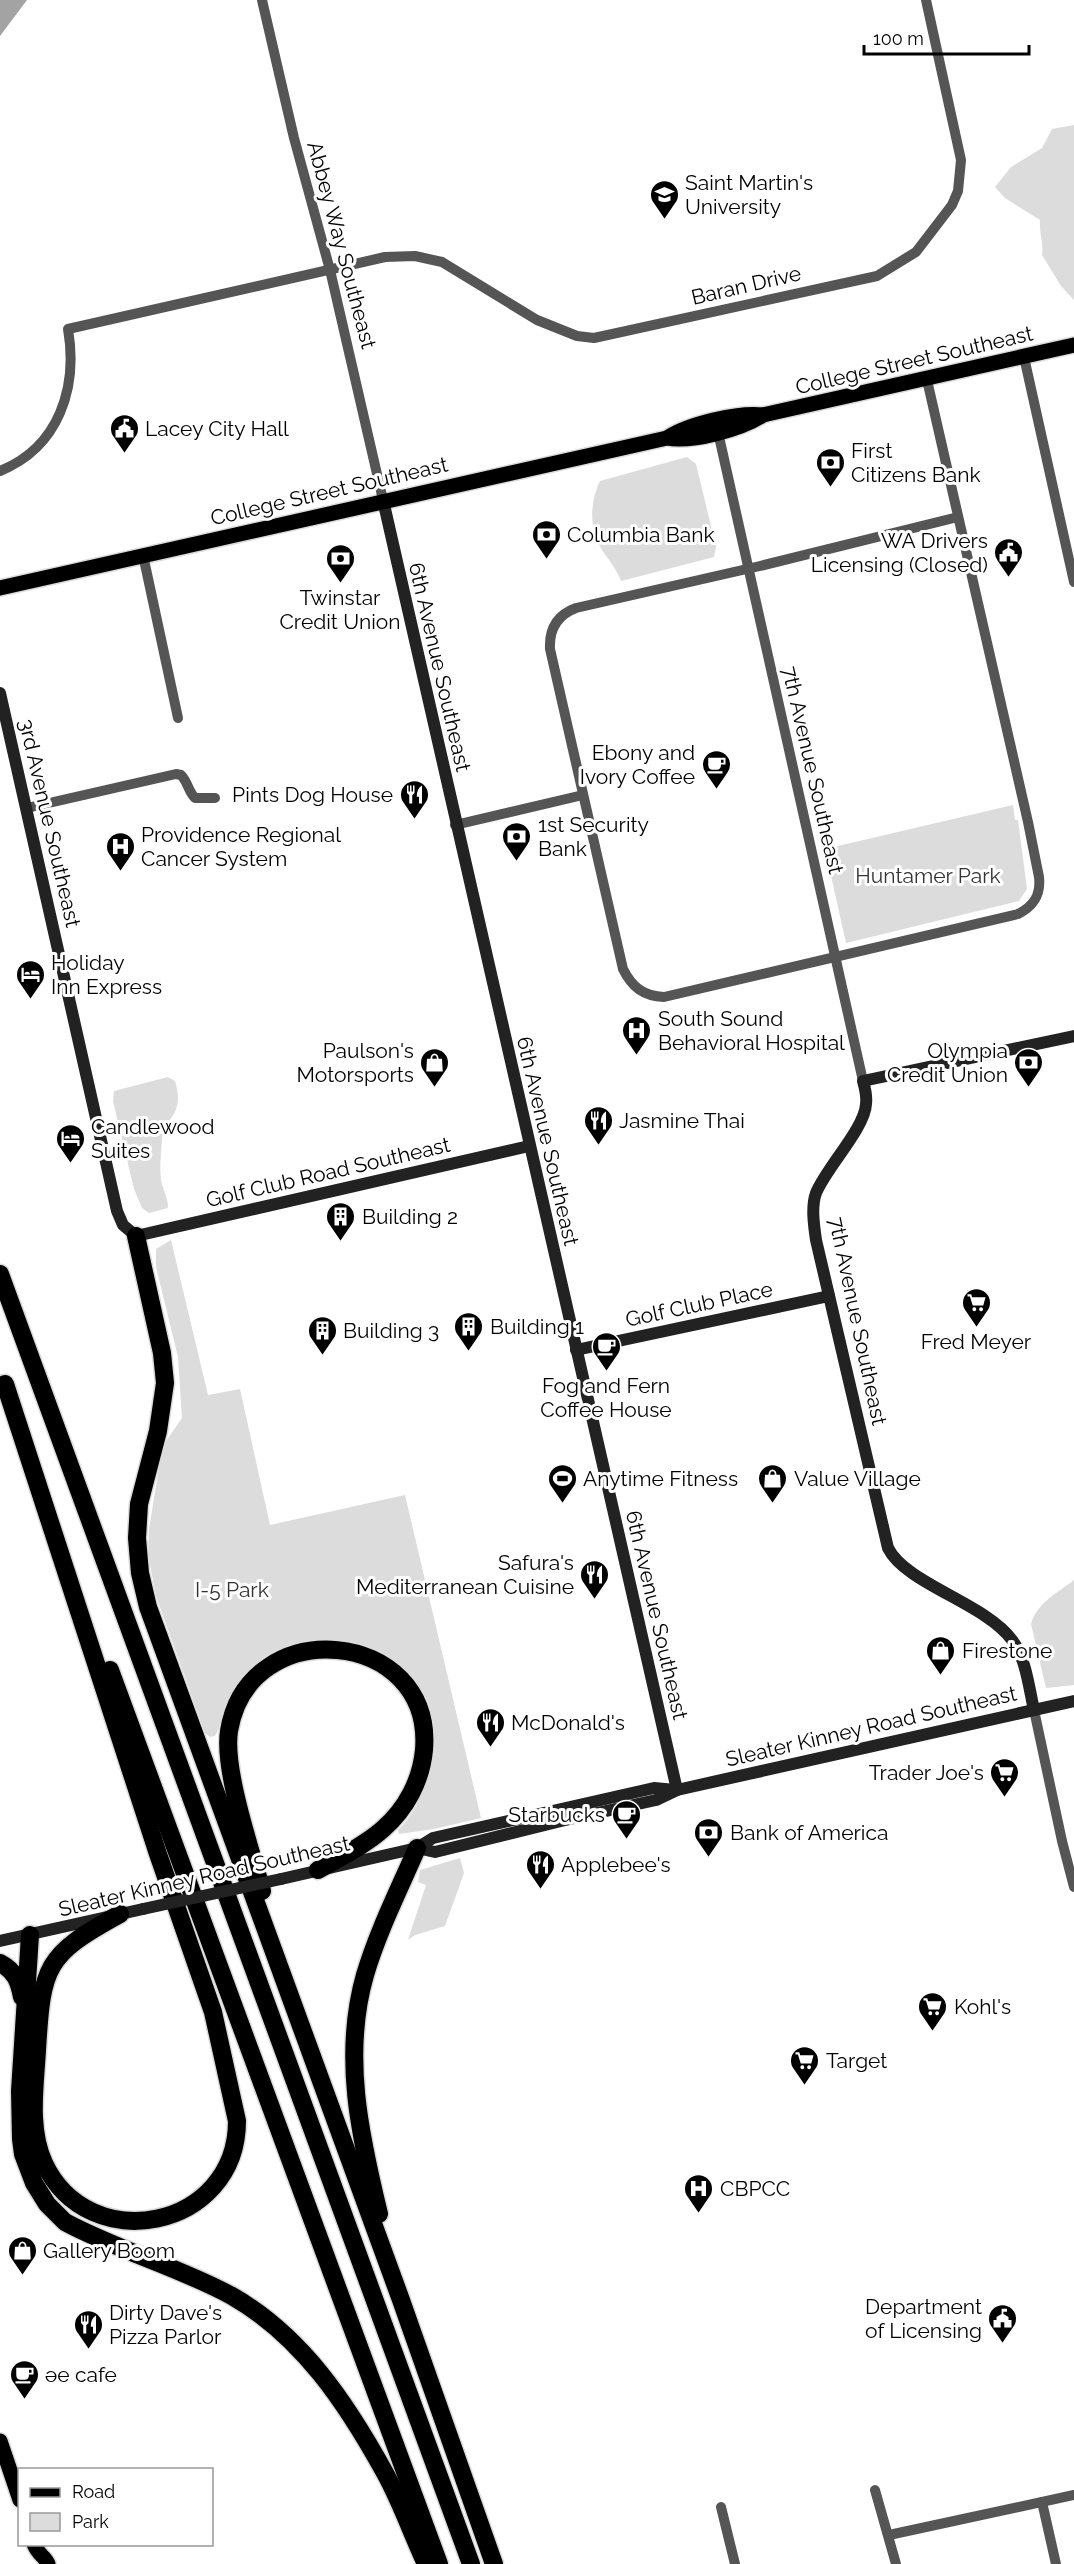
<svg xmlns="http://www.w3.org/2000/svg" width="1074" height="2564" font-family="Raleway,sans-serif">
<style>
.green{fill:#dcdcdc}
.water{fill:#a3a3a3}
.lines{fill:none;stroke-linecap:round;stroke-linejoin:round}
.primary-casing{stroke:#dbdbdb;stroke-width:18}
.highway-casing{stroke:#dbdbdb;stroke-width:21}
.street{stroke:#555;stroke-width:10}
.secondary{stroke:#222;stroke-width:12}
.primary{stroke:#000;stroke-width:15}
.highway{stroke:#000;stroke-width:18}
.secondary-bridge{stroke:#222;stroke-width:12}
.labels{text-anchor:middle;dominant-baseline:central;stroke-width:6;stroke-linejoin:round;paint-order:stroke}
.poi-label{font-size:21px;fill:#000;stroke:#fff;text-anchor:start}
.street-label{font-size:21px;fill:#000;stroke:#fff}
.park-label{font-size:21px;fill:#333;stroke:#fff}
</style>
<rect width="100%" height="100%" fill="#fff"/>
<g class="green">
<path d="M1074,125V300L1061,286L1042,255C1044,242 1039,235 1040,220L1005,198L995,187L1011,167L1042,148L1052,129Z"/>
<path d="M687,457L696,464L716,547L714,557L621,581C617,570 611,563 604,553C589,532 589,503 600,481Z"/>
<polygon points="1013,805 1015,820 1018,820 1027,889 1019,901 846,943 825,849"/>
<path d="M168,1077L175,1081C181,1100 178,1114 163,1127C162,1145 159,1162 161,1180C163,1190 168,1198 168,1208L149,1213L142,1208L134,1189L113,1101L114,1091Z"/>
<path d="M171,1240L208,1395L240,1389L270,1525L405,1495L481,1818L434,1829L399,1834L398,1830C434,1796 445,1720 413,1679C374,1629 289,1627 247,1672C239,1680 230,1695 225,1706C221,1716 221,1727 215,1736L210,1737L205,1733L156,1596L148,1554L149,1529L160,1461L166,1441L182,1418L178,1357L156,1267V1249Z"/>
<path d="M1074,1580V1685L1046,1688L1031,1624C1037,1603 1057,1593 1074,1580Z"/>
<polygon points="460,1858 464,1873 445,1926 415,1935 408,1940 426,1885 418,1882 420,1870"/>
</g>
<polygon class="water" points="0,0 27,0 0,36"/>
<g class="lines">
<defs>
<g id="primary">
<path d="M667,438C691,443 743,429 763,415"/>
<path d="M0,588L667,438C688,424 738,412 763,415L1074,345"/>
<polyline points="0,2441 20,2500"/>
<path d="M34,2544C38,2555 45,2556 48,2564"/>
</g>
<g id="highway">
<polyline points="136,1236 162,1353 165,1383 158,1431 139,1504 137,1538 140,1573 148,1607 401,2300 494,2564"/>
<polyline points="0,1274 471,2564"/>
<path d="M5,1384L158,1854L213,2012L237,2121C237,2229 89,2259 44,2163C28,2128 35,2087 37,2050C42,1966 45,1955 120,1914"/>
<polyline points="110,1670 439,2564"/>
<path d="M262,1891C251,1850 223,1770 229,1731C248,1612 434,1628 424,1750C421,1781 406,1809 383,1829C364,1846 340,1857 318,1870"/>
<path d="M30,1935L20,2091L21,2139L23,2154L34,2183L47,2204L65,2222C119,2251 179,2267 232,2296C302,2336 347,2404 385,2473C401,2502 412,2534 426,2564"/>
<path d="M0,1963C15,1971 19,1981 22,1997"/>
<path d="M379,2214C360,2136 342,2055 365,1975C378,1931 399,1890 417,1848"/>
</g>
</defs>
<use href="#primary" class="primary-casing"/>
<use href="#highway" class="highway-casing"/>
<g class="street">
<polyline points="262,0 294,138 330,270 383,500"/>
<polyline points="1024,357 1074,582"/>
<path d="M927,380L1028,822L1039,877C1041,895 1034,906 1018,914L664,997C643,996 632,987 623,969L550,649C549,629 557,615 576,608L760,566L958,517"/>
<polyline points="718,432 863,1081"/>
<path d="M0,471C59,447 78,388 68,329L385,257L415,256L442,262L537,320L577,336L594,338L877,276L916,252L952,205L958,191L961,160L926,0"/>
<polyline points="143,555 178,718"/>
<path d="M27,808L176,774L181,775C188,782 188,791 195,798H215"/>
<polyline points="455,825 583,795"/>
<polyline points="1034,1710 1062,1841 1074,1887"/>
<polyline points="875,2490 896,2564"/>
<polyline points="1042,2502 1056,2564"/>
<polyline points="721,2507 735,2564"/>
<polyline points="889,2535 1074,2495"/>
</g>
<g class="secondary">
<polyline points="383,500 677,1790"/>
<polyline points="0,693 117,1211 123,1225 136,1236 529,1146"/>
<polyline points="576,1350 829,1296"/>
<path d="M1034,1710C1029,1688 1026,1658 1012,1640C985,1603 906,1584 888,1548L816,1240C814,1226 811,1207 816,1193C826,1168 865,1128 866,1104C867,1097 865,1088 863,1081L1074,1036"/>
<polyline points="417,1848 435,1852 561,1821 656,1800 677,1790 1074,1701"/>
<polyline points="281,1879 417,1848 433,1838 654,1788 675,1790"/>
<polyline points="0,1941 143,1909"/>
</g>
<use href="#primary" class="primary"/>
<use href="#highway" class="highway"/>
<polyline class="secondary-bridge" points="143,1909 281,1879"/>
</g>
<defs>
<symbol id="university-pin" viewBox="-11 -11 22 30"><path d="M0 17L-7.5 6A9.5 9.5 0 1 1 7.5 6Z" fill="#000" stroke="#fff"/><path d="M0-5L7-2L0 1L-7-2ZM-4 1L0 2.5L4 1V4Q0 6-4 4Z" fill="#fff"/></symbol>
<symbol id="civic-pin" viewBox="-11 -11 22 30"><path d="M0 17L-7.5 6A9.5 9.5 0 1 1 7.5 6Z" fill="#000" stroke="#fff"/><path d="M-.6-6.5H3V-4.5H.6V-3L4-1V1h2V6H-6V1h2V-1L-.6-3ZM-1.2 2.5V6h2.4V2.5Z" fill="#fff"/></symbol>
<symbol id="bank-pin" viewBox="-11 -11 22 30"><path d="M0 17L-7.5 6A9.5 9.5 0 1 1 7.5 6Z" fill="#000" stroke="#fff"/><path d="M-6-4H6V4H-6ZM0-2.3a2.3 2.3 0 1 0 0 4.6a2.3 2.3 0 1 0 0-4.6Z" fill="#fff"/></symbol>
<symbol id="cafe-pin" viewBox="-11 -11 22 30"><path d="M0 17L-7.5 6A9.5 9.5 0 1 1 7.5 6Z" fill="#000" stroke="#fff"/><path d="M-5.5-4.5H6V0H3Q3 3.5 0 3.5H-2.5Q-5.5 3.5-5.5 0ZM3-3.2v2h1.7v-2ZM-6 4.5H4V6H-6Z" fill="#fff"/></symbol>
<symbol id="restaurant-pin" viewBox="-11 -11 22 30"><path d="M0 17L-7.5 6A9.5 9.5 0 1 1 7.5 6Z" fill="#000" stroke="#fff"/><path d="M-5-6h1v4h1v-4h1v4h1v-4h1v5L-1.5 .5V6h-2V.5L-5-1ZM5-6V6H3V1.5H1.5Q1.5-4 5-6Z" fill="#fff"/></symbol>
<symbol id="hospital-pin" viewBox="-11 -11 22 30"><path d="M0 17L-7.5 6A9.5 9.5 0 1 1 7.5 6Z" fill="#000" stroke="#fff"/><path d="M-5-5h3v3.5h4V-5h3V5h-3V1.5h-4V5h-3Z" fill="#fff"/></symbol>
<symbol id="hotel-pin" viewBox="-11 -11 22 30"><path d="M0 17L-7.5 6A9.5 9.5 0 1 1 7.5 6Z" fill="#000" stroke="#fff"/><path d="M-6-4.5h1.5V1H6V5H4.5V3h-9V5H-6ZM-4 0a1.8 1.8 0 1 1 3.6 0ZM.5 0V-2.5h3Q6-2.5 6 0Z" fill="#fff"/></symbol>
<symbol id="shop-pin" viewBox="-11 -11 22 30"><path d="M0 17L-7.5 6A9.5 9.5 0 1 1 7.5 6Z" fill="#000" stroke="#fff"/><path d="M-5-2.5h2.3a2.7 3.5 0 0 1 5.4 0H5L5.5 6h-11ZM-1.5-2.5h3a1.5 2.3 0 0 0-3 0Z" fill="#fff"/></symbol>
<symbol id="building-pin" viewBox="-11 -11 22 30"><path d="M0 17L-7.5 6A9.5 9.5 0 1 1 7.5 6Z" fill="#000" stroke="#fff"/><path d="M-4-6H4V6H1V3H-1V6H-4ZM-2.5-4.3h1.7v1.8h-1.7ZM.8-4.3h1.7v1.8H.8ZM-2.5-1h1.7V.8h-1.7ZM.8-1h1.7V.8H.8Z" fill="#fff"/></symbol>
<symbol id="supermarket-pin" viewBox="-11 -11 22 30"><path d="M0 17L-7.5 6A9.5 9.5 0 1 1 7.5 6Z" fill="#000" stroke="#fff"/><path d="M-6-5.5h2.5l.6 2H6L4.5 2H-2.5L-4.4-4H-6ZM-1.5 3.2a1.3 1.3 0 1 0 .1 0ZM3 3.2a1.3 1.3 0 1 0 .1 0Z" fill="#fff"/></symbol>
<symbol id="stadium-pin" viewBox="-11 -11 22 30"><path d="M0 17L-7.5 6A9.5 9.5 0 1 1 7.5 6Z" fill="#000" stroke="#fff"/><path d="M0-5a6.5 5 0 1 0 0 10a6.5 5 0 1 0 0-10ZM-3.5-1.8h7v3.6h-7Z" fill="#fff"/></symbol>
</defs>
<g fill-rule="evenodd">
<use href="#university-pin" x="648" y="178" width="33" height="45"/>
<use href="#civic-pin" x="108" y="412" width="33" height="45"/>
<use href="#bank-pin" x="814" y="446" width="33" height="45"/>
<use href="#bank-pin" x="530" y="518" width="33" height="45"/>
<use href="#civic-pin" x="992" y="536" width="33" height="45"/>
<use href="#bank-pin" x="324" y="542" width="33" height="45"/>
<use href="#cafe-pin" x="700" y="748" width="33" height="45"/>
<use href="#restaurant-pin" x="398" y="778" width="33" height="45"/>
<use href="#bank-pin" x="500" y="820" width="33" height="45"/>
<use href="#hospital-pin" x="104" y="830" width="33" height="45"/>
<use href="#hotel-pin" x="14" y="958" width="33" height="45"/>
<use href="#hospital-pin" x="620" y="1014" width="33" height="45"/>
<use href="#shop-pin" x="418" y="1046" width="33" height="45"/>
<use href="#bank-pin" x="1012" y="1046" width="33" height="45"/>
<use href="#restaurant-pin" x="582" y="1104" width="33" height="45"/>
<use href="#hotel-pin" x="54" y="1122" width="33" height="45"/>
<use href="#building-pin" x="324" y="1200" width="33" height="45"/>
<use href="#supermarket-pin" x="960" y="1286" width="33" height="45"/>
<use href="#building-pin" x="452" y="1310" width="33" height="45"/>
<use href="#building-pin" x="306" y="1314" width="33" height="45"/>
<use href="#cafe-pin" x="590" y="1330" width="33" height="45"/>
<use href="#stadium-pin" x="546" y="1462" width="33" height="45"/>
<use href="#shop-pin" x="756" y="1462" width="33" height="45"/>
<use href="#restaurant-pin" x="578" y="1558" width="33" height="45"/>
<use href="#shop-pin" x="924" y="1634" width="33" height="45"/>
<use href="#restaurant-pin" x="474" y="1706" width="33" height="45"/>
<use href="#supermarket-pin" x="988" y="1756" width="33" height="45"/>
<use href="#cafe-pin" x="610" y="1798" width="33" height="45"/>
<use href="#bank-pin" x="692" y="1816" width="33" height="45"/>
<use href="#restaurant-pin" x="524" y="1848" width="33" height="45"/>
<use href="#supermarket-pin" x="916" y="1990" width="33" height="45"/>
<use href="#supermarket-pin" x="788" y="2044" width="33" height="45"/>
<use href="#hospital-pin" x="682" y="2172" width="33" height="45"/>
<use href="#shop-pin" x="6" y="2234" width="33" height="45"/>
<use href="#civic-pin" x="986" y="2302" width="33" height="45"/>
<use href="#restaurant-pin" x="72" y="2308" width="33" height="45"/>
<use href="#cafe-pin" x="8" y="2358" width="33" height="45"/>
</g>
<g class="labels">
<g class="poi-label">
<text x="685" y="182">Saint Martin's<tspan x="685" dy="24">University</tspan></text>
<text x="145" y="428">Lacey City Hall</text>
<text x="851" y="450">First<tspan x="851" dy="24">Citizens Bank</tspan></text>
<text x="567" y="534">Columbia Bank</text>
<text x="988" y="540" text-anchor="end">WA Drivers<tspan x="988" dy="24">Licensing (Closed)</tspan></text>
<text x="340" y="597" text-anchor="middle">Twinstar<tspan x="340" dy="24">Credit Union</tspan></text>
<text x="695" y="752" text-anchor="end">Ebony and<tspan x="695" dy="24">Ivory Coffee</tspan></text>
<text x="393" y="794" text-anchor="end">Pints Dog House</text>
<text x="538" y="824">1st Security<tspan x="538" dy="24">Bank</tspan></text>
<text x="141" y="834">Providence Regional<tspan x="141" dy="24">Cancer System</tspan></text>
<text x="51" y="962">Holiday<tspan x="51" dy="24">Inn Express</tspan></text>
<text x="658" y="1018">South Sound<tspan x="658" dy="24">Behavioral Hospital</tspan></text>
<text x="414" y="1050" text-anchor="end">Paulson's<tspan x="414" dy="24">Motorsports</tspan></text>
<text x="1008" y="1050" text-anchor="end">Olympia<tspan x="1008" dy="24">Credit Union</tspan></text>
<text x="619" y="1120">Jasmine Thai</text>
<text x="91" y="1126">Candlewood<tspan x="91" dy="24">Suites</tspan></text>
<text x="362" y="1216">Building 2</text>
<text x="490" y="1326">Building 1</text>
<text x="343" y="1330">Building 3</text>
<text x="976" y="1341" text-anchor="middle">Fred Meyer</text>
<text x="606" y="1385" text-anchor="middle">Fog and Fern<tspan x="606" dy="24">Coffee House</tspan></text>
<text x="583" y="1478">Anytime Fitness</text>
<text x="794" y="1478">Value Village</text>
<text x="574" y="1562" text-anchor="end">Safura's<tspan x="574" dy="24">Mediterranean Cuisine</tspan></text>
<text x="962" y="1650">Firestone</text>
<text x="511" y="1722">McDonald's</text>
<text x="984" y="1772" text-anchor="end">Trader Joe's</text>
<text x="605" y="1814" text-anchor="end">Starbucks</text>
<text x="730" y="1832">Bank of America</text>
<text x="561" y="1864">Applebee's</text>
<text x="954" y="2006">Kohl's</text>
<text x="826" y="2060">Target</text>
<text x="720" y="2188">CBPCC</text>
<text x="43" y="2250">Gallery Boom</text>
<text x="982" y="2306" text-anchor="end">Department<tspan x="982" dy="24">of Licensing</tspan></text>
<text x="109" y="2312">Dirty Dave's<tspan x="109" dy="24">Pizza Parlor</tspan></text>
<text x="45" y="2374">əe cafe</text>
</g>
<g class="street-label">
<text transform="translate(342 245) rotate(75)">Abbey Way Southeast</text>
<text transform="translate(746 285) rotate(-13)">Baran Drive</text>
<text transform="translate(914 360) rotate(-13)">College Street Southeast</text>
<text transform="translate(329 491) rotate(-13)">College Street Southeast</text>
<text transform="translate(440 667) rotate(77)">6th Avenue Southeast</text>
<text transform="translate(813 770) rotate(77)">7th Avenue Southeast</text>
<text transform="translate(50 823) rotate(77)">3rd Avenue Southeast</text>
<text transform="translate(548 1141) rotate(77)">6th Avenue Southeast</text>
<text transform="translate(328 1172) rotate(-13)">Golf Club Road Southeast</text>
<text transform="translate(699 1304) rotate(-12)">Golf Club Place</text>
<text transform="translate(858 1321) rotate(78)">7th Avenue Southeast</text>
<text transform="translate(657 1615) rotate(77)">6th Avenue Southeast</text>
<text transform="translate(871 1726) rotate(-13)">Sleater Kinney Road Southeast</text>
<text transform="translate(204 1876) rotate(-13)">Sleater Kinney Road Southeast</text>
</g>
<g class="park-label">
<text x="928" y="875">Huntamer Park</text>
<text x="232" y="1589">I-5 Park</text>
</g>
</g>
<rect x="18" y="2468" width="195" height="78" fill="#ffffff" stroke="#999999" stroke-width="1.5"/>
<rect x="30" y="2488" width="30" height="9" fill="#000000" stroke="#999999" stroke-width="1.5"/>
<text x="72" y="2498" font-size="18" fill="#000000">Road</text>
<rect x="30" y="2513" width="30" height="18" fill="#dcdcdc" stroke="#999999" stroke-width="1.5"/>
<text x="72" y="2528" font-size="18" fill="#000000">Park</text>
<path d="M864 45v9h165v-9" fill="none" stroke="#000000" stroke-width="3"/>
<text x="873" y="45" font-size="18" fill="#000000" stroke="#ffffff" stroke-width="4.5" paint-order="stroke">100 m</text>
</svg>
